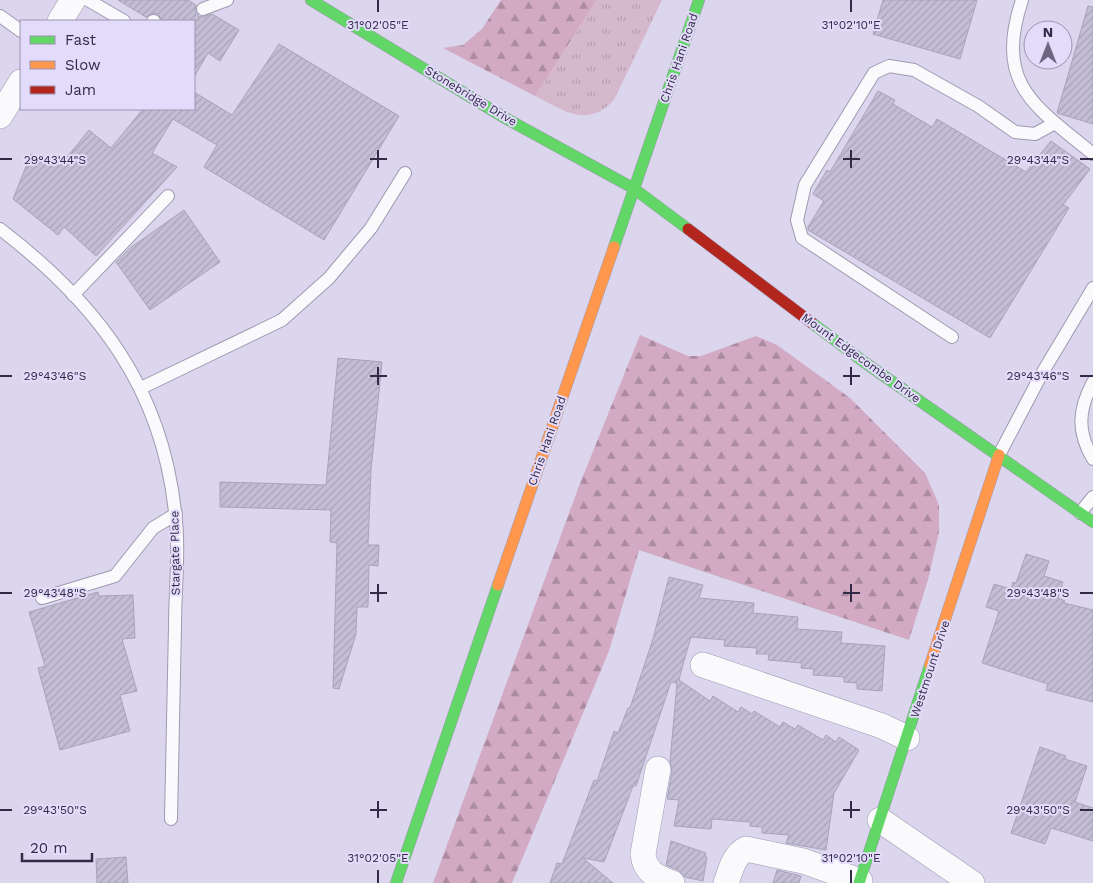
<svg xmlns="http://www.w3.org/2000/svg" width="1093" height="883" font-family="'Work Sans',sans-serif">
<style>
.grass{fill:url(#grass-tufts)}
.forest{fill:url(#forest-firs)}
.building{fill:url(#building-hatch);stroke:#a8a3ba}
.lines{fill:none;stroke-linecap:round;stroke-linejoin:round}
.lane-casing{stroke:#9f99b1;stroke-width:14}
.street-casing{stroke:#9f99b1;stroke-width:26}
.fast-casing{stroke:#9f99b1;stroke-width:12}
.slow-casing{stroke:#9f99b1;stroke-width:12}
.jam-casing{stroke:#9f99b1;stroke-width:12}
.lane{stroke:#faf9fc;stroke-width:12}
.street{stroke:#faf9fc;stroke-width:25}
.fast{stroke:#63d668;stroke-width:11}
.slow{stroke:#ff974d;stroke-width:11}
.jam{stroke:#b3261e;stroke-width:11}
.ticks{fill:none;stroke:#322a47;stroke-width:2}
.labels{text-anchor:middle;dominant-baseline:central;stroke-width:4;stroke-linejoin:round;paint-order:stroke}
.street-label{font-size:12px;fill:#322a47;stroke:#e2dbf9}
.ticks-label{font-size:12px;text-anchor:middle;fill:#322a47;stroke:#e2dbf9;stroke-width:4;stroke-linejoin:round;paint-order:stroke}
</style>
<defs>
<pattern id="grass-tufts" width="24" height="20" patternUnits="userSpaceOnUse" patternTransform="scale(1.25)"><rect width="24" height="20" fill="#d6b8cc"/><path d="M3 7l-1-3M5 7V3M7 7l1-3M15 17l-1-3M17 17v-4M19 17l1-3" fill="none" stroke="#b89eb1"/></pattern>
<pattern id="forest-firs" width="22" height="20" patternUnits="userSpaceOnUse" patternTransform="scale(1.25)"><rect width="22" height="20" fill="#d2aac3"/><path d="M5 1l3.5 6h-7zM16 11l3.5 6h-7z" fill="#ab8ba0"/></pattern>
<pattern id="building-hatch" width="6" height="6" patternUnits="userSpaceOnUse" patternTransform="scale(1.25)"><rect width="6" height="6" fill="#c4bed5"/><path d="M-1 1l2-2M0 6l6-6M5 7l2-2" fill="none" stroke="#a9a3b8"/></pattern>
</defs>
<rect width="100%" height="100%" fill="#dbd6ee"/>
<path class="grass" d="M597,0H662L614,100C587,129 563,110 535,96Z"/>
<g class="forest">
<polygon points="501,0 597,0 535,96 443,48 463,45 482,29"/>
<polygon points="640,335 688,356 701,356 756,336 777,345 850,398 925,473 939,505 939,532 928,580 909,640 639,550 609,651 512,883 433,883 579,486"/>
</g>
<g class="building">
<polygon points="118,0 188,0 196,5 195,11 198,16 202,17 212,14 239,30 220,61 208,53 194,77 194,21 162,21 158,14 153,13 146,17"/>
<polygon points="883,0 977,0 960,59 873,34"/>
<polygon points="1088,6 1093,7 1093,124 1057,113"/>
<polygon points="279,44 399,116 324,240 204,167 217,145 173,119 152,153 177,167 96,256 64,227 58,235 13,199 31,154 60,166 89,130 111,148 143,109 194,109 194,92 232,115"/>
<polygon points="878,91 895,100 893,104 932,127 937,119 1026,172 1051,141 1090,169 1063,205 1069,208 990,338 808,230 808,227 824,201 813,194 827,170 830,172"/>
<polygon points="184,210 220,262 150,310 116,262 130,248"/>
<polygon points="338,358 382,362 371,470 368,545 379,545 378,566 369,565 368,607 357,607 356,634 339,689 333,688 337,543 330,542 331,510 220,507 220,482 326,485"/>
<polygon points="1026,554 1049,561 1044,576 1063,582 1058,598 1065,601 1064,603 1093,610 1093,702 1046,690 1048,684 982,663 999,611 986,607 994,584 1011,589 1013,582 1016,583"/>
<polygon points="669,577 703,585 699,598 754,603 753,613 798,617 797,629 842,632 841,643 885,646 882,691 857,689 857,683 844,682 844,677 813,675 814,669 801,668 802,663 768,660 769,654 756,654 757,648 724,646 725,640 691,637 685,657 679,680 710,701 713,696 738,712 741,707 752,714 754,711 780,727 783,722 795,729 798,725 823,740 826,735 836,742 839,737 859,750 834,793 826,850 786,843 789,835 762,833 762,827 750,826 750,822 712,819 711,829 674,826 679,800 667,799 672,772 670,762 677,683 671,682 636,786 633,786 604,862 583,858 613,883 550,883 557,863 562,864 594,780 597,781 614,731 618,733 628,708 630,708 653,639"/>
<polygon points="98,592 99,596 133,595 135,638 122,639 137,691 120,695 130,731 60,750 38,668 45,666 29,612"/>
<polygon points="1040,747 1066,756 1065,759 1087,766 1075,802 1093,808 1093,841 1051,828 1045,844 1011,833"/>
<polygon points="671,841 706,853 705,857 707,857 703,881 685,877 678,870 666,865"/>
<polygon points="126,857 128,883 97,883 96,859"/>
<polygon points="777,870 801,876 799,883 773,883"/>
</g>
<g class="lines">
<defs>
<g id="lane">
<polyline points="88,0 124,21"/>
<path d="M1022,0C994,85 1035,106 1093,154"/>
<polyline points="203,9 227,0"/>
<polyline points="0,16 21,31"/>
<polyline points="153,21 154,21"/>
<path d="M0,229C97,303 162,388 175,512C180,549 175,589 175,626C174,690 172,754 171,819"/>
<polyline points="73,295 168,196"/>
<polyline points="952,337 802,238 797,220 805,185 874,73 889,66 914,70 978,106 1015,132 1035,134 1055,123"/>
<path d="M1093,382C1078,410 1077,432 1093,459"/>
<polyline points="141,388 282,320 329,278 371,228 405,173"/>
<polyline points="999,455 1041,375 1093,288"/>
<polyline points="1080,513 1093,497"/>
<polyline points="42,598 115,576 153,528 176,514"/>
</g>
<g id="street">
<polyline points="60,21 73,0"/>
<polyline points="0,116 21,82"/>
<polyline points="703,665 882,726 907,738"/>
<path d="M658,769L643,854C645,872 656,877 672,883"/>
<polyline points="880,820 972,883"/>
<path d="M726,883C731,870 733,856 746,849L803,861L860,881"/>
</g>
<g id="fast">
<polyline points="311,0 505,118 633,188 688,229"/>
<polyline points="614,247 699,0"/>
<polyline points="812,323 864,362 1093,522"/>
<polyline points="396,883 498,585"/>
<polyline points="859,883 930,665"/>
</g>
<g id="slow">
<polyline points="498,585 614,247"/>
<polyline points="930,665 999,455"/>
</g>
<polyline id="jam" points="688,229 812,323"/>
</defs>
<use href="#lane" class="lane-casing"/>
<use href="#street" class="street-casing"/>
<use href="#fast" class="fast-casing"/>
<use href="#slow" class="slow-casing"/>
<use href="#jam" class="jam-casing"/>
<use href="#lane" class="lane"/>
<use href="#street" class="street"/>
<use href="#fast" class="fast"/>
<use href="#slow" class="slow"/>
<use href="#jam" class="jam"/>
</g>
<path class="ticks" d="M378,0V12M851,0V12M378,150V168M851,150V168M0,159H12M370,159H387M843,159H860M1080,159H1093M378,367V385M851,367V385M0,376H12M370,376H387M843,376H860M1080,376H1093M378,584V602M851,584V602M0,593H12M370,593H387M843,593H860M1080,593H1093M378,801V818M851,801V818M0,810H12M370,810H387M843,810H860M1080,810H1093M378,870V883M851,870V883"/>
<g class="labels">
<g class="street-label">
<text transform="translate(679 58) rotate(-71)">Chris Hani Road</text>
<text transform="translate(471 96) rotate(31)">Stonebridge Drive</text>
<text transform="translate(861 358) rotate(36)">Mount Edgecombe Drive</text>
<text transform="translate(547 441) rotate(-71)">Chris Hani Road</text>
<text transform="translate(175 553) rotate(-91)">Stargate Place</text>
<text transform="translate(930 669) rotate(-72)">Westmount Drive</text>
</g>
</g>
<g class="ticks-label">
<text x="378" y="29">31°02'05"E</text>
<text x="851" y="29">31°02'10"E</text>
<text x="55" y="164">29°43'44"S</text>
<text x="1038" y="164">29°43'44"S</text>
<text x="55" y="380">29°43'46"S</text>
<text x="1038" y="380">29°43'46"S</text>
<text x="55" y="597">29°43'48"S</text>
<text x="1038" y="597">29°43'48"S</text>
<text x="55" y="814">29°43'50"S</text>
<text x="1038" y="814">29°43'50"S</text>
<text x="378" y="862">31°02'05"E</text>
<text x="851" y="862">31°02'10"E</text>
</g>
<rect x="20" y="20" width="175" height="90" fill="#e2dbf9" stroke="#9c94b2"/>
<rect x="30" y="36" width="25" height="8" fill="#63d668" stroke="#9c94b2"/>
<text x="65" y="45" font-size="15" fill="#322a47">Fast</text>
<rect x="30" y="61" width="25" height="8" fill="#ff974d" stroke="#9c94b2"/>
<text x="65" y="70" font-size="15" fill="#322a47">Slow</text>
<rect x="30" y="86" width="25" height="8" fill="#b3261e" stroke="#9c94b2"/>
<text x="65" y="95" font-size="15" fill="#322a47">Jam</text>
<g transform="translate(1048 45)"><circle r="24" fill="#e2dbf9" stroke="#9c94b2"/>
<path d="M0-4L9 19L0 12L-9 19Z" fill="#6d6681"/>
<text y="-8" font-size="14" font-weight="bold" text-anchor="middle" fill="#322a47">N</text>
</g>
<path d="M22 853v8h70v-8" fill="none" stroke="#322a47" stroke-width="2.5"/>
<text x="30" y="853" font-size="15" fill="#322a47" stroke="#e2dbf9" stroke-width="4" paint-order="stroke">20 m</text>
</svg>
